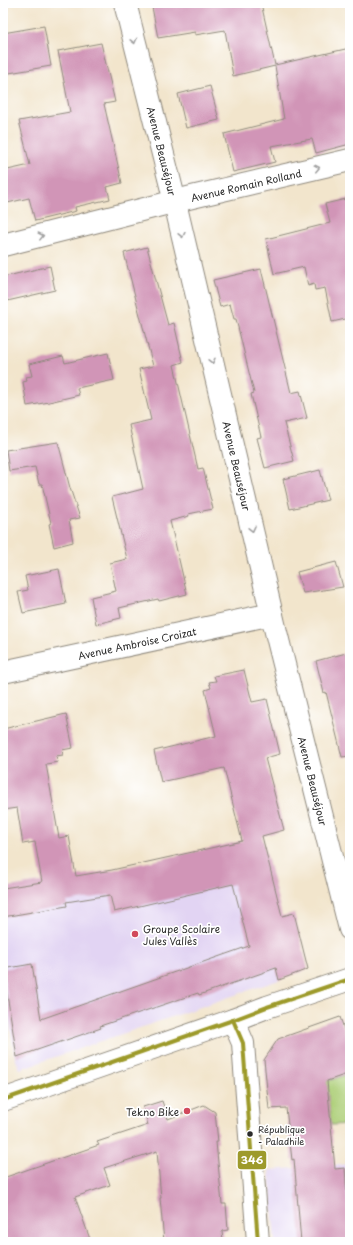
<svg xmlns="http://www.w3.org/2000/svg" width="353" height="1245" font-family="'Playpen Sans',sans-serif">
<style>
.built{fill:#e2d4f3}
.green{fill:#adcf78;stroke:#6c7d52}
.building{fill:#d195b7}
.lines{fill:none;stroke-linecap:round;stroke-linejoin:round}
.minor-casing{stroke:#8e887c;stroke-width:24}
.secondary-casing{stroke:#8e887c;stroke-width:24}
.minor{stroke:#fff;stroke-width:22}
.secondary{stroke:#fff;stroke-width:22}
.bus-1-casing{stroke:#fff;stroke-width:7}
.bus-1{stroke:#9d9a2b;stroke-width:4}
.oneway{stroke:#a0a0a0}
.poi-dot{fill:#d1495b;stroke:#fff;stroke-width:1.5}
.bus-dot{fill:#2b2b2b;stroke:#fff;stroke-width:1.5}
.labels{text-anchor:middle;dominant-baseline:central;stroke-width:3.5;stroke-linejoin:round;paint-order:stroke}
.bus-label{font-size:9px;fill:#2b2b2b;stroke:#fff;text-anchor:start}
.street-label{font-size:10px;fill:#2b2b2b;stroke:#fff}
.poi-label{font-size:10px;fill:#2b2b2b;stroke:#fff;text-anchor:start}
.line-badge{stroke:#fff;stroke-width:1.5}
.badge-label{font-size:11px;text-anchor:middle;font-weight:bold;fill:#fff}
</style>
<rect width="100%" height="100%" fill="#fff"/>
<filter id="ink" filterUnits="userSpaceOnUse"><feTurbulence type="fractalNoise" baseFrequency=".025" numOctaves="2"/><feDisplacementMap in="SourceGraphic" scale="8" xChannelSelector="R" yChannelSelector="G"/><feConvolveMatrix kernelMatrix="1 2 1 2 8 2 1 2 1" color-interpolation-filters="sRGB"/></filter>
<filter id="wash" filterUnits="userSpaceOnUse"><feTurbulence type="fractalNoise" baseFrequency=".012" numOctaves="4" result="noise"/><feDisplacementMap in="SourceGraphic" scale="16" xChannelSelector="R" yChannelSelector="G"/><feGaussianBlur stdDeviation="0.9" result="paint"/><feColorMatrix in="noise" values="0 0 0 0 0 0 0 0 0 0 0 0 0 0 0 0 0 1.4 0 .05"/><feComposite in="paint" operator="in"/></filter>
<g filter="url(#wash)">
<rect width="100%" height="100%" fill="#f2e5cc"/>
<g class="built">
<polygon points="243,841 279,980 20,1069 15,1058 3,981 3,888 105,872"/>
<polygon points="350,1164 350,1242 275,1242 269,1170"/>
</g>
<polygon class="green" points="350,1068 350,1124 331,1125 326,1076 328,1081 348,1074"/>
<g id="blocks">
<g class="building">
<polygon points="179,3 261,3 275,65 350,48 350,144 316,153 312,139 271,146 275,162 233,172 224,134 284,119 275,66 233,76 225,30 195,35 195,32 158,38 152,7"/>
<polygon points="44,26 51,66 3,74 3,33"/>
<polygon points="101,43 115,102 104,104 122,183 107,187 110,199 75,207 76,211 35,221 29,198 3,204 3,171 30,165 19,121 70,112 58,51"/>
<polygon points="210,86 219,120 186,128 178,94"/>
<polygon points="350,198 350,318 332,322 325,288 315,290 314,284 308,286 304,267 274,274 266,239 330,223 325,204"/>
<polygon points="147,247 168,325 174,323 183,362 174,365 198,469 203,468 213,509 188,514 189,516 170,521 187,594 159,601 158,599 119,608 121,618 96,624 91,597 116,591 110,563 127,559 112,497 143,489 129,425 151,420 139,369 153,366 124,253"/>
<polygon points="50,266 55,290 3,302 3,277"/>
<polygon points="261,269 291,393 300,391 307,418 284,423 294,461 265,468 257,438 261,437 251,394 254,393 236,319 234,319 230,304 220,307 213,280"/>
<polygon points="108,353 114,380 77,388 79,395 49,402 27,406 23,382 27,381 26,377 32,376 29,364 63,356 65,363"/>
<polygon points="58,442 70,488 80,518 69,520 73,542 54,547 49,524 51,523 42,484 39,484 35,467 9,471 6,450"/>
<polygon points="320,470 328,500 290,509 283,479"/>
<polygon points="336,562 343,587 303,593 297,572"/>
<polygon points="59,569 66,604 23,613 18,592 28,590 25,576"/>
<polygon points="350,652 350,756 342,757 326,692 324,693 316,661"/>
<polygon points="244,670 252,702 267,699 280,754 265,758 284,830 262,836 282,916 294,913 308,969 279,980 276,968 199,995 198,993 100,1026 101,1028 17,1057 3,969 32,964 41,1019 249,946 233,884 114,912 110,895 66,902 67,906 3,917 3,888 42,882 35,842 23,844 17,808 3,810 3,729 66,714 73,748 62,750 63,755 56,756 58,762 46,764 59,838 69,836 76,876 112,870 242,841 224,768 161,782 154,751 216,736 205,690 211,688 209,682 216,681 214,676"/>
<polygon points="340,1017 350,1046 350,1073 327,1081 335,1169 345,1168 348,1210 350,1209 350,1242 301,1242 294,1159 292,1160 286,1108 269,1109 264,1060 278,1039"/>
<polygon points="162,1101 168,1119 204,1105 215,1112 218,1142 216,1142 222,1204 226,1204 228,1230 222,1231 223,1242 164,1242 160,1198 161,1198 157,1151 104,1168 110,1185 75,1197 91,1242 3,1242 3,1178 99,1145 97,1142 148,1125 143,1107"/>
</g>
</g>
</g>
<g filter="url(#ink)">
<use href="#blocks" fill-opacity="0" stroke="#8e887c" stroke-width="1"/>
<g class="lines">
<defs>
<g id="minor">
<polyline points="125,3 172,190 276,632 350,929"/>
<polyline points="3,245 192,197 350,160"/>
<polyline points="3,672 272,614"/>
<polyline points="233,1020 243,1043 258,1242"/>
</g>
<polyline id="secondary" points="3,1100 233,1020 267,1007 350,979"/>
</defs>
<use href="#minor" class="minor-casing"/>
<use href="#secondary" class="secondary-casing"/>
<use href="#minor" class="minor"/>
<use href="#secondary" class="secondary"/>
<defs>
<g id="bus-1">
<polyline points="233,1020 243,1043 258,1242"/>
<polyline points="3,1100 233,1020 267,1007 350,979"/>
</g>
</defs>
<use href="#bus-1" class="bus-1-casing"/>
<use href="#bus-1" class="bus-1"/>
</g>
<defs><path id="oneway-chevron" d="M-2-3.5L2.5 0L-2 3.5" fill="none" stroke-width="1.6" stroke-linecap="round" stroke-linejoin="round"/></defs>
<g class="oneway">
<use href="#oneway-chevron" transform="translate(134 41) rotate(76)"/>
<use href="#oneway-chevron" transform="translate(317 168) rotate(-13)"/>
<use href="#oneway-chevron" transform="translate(182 235) rotate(77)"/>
<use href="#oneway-chevron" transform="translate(41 236) rotate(-14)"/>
<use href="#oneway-chevron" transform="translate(212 361) rotate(77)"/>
<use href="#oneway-chevron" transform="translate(252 529) rotate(77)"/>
</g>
</g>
<g class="poi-dot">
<circle cx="135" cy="934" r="4"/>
<circle cx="187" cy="1111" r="4"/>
</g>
<circle class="bus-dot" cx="250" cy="1134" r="3.5"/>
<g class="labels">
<g class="bus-label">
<text x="258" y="1129">République<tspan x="258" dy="12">- Paladhile</tspan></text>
</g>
<g class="street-label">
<text transform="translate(162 151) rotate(76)">Avenue Beauséjour</text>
<text transform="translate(246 185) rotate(-13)">Avenue Romain Rolland</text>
<text transform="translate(237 466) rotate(77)">Avenue Beauséjour</text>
<text transform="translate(137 643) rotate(-12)">Avenue Ambroise Croizat</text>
<text transform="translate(313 781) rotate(76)">Avenue Beauséjour</text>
</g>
<g class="poi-label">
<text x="143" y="928">Groupe Scolaire<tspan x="143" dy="12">Jules Vallès</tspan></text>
<text x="179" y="1111" text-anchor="end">Tekno Bike</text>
</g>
</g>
<rect class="line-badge" x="237" y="1150" width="30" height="20" rx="4" fill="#9d9a2b"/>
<g class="badge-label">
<text x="252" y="1164">346</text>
</g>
<rect width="353" height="1245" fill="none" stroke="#fff" stroke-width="16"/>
</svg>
